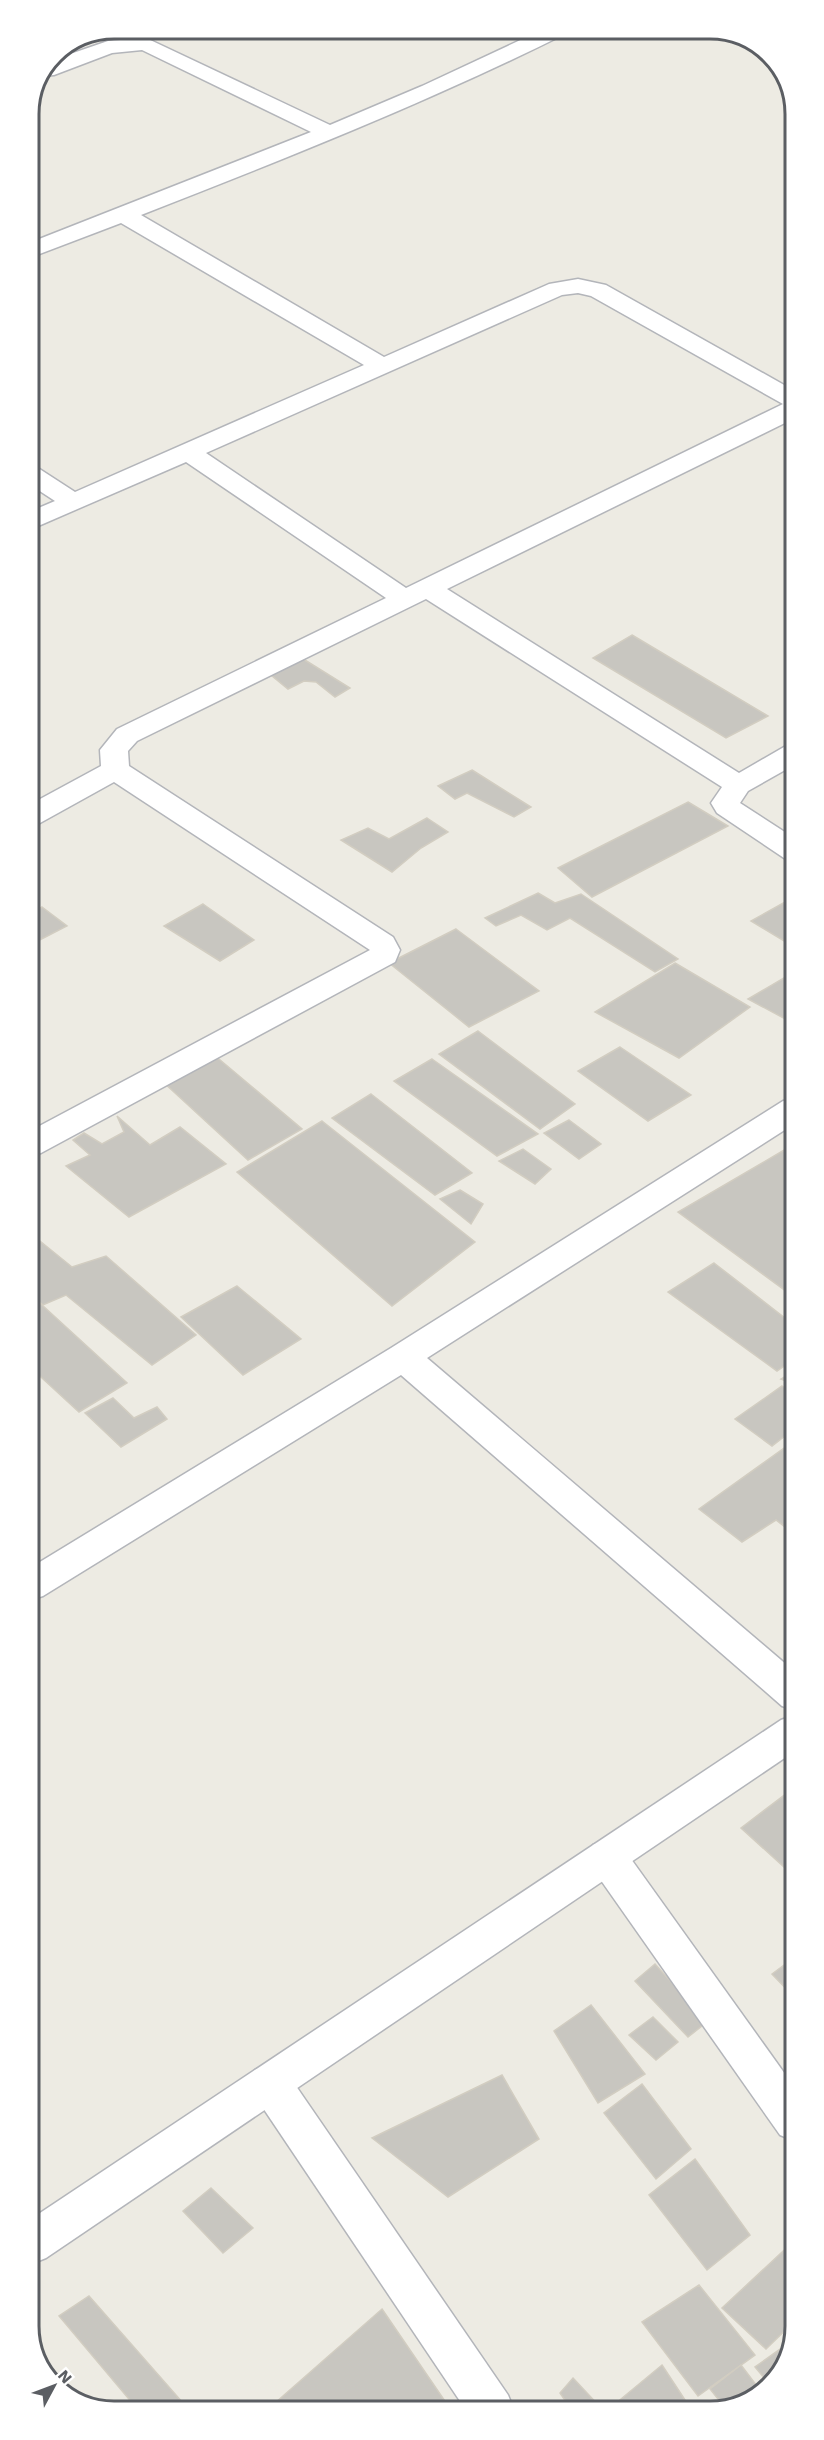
<svg xmlns="http://www.w3.org/2000/svg" width="824" height="2440" font-family="'Work Sans',sans-serif">
<style>
.building{fill:#c8c6c0;stroke:#d2cdc1;stroke-width:1.5}
.lines{fill:none;stroke-linecap:round;stroke-linejoin:round}
.minor-casing{stroke:#b3b5ba;stroke-width:3}
.tertiary-casing{stroke:#b3b5ba;stroke-width:3}
.minor{fill:#fff;fill-rule:evenodd}
.tertiary{fill:#fff;fill-rule:evenodd}
.rim{fill:none;stroke:#5b5e63;stroke-width:3}
</style>
<rect width="100%" height="100%" fill="#edebe3"/>
<g class="building">
<polygon points="632,635 768,716 726,738 593,658"/>
<polygon points="300,657 350,688 335,697 316,682 304,681 288,689 266,671"/>
<polygon points="472,770 531,807 514,817 467,793 455,799 438,786"/>
<polygon points="688,802 728,826 592,897 558,868"/>
<polygon points="427,818 448,832 421,848 392,872 341,840 368,828 389,839"/>
<polygon points="538,893 555,903 581,894 678,959 655,972 570,918 547,930 521,915 496,926 485,918"/>
<polygon points="794,897 794,947 751,921"/>
<polygon points="203,904 254,940 220,961 164,926"/>
<polygon points="42,907 67,926 30,945 30,914"/>
<polygon points="456,929 539,991 469,1027 389,963"/>
<polygon points="675,963 750,1007 679,1058 595,1012"/>
<polygon points="794,972 794,1020 791,1022 748,999"/>
<polygon points="478,1031 575,1104 540,1129 439,1054"/>
<polygon points="620,1047 691,1095 648,1121 578,1071"/>
<polygon points="213,1054 302,1129 248,1160 163,1082"/>
<polygon points="432,1059 538,1134 497,1156 394,1081"/>
<polygon points="371,1094 472,1173 435,1195 332,1118"/>
<polygon points="117,1116 150,1145 180,1127 226,1164 129,1217 66,1166 90,1155 73,1140 84,1133 102,1144 124,1132"/>
<polygon points="569,1120 601,1144 579,1159 544,1133"/>
<polygon points="322,1121 475,1242 392,1306 237,1172"/>
<polygon points="523,1149 551,1169 535,1184 499,1161"/>
<polygon points="786,1149 794,1155 794,1297 678,1212"/>
<polygon points="460,1190 483,1204 471,1224 440,1199"/>
<polygon points="30,1233 72,1267 106,1256 196,1335 152,1365 66,1295 43,1305 30,1294"/>
<polygon points="714,1263 794,1325 794,1359 777,1371 668,1292"/>
<polygon points="237,1286 301,1339 243,1375 181,1317"/>
<polygon points="30,1294 127,1383 79,1412 30,1367"/>
<polygon points="794,1371 794,1384 781,1379"/>
<polygon points="782,1386 794,1395 794,1429 772,1446 735,1419"/>
<polygon points="113,1398 134,1418 157,1407 167,1419 121,1447 85,1413"/>
<polygon points="794,1441 794,1534 776,1520 742,1542 699,1509"/>
<polygon points="795,1787 795,1877 741,1828"/>
<polygon points="795,1957 795,1998 772,1974"/>
<polygon points="655,1964 707,2022 688,2037 635,1981"/>
<polygon points="591,2005 645,2074 598,2103 554,2031"/>
<polygon points="653,2017 678,2042 656,2060 629,2035"/>
<polygon points="502,2075 539,2139 448,2197 372,2138"/>
<polygon points="642,2084 691,2149 656,2179 604,2113"/>
<polygon points="695,2159 750,2235 707,2270 649,2195"/>
<polygon points="211,2188 253,2228 223,2253 183,2211"/>
<polygon points="795,2240 795,2321 766,2349 722,2308"/>
<polygon points="699,2285 755,2355 698,2396 642,2322"/>
<polygon points="89,2296 190,2411 139,2411 59,2316"/>
<polygon points="382,2309 451,2410 266,2411"/>
<polygon points="790,2342 778,2378 769,2384 755,2367"/>
<polygon points="662,2365 687,2403 682,2409 609,2409"/>
<polygon points="741,2365 760,2390 732,2409 726,2409 710,2389"/>
<polygon points="573,2378 602,2409 571,2409 560,2393"/>
</g>
<g class="lines">
<defs>
<g id="minor">
<path d="M544,29H570L567,33C428,102 285,159 141,215L384,357L549,284L578,279L606,285L793,390V419L447,589L739,773L784,747L794,745V765L748,791L740,803L794,838V861L784,858L717,813L711,803L722,787L426,599L137,741L128,751L129,766L393,937L400,950L395,962L41,1153L30,1156V1131L370,950L114,782L40,823L30,826L29,805L101,766L100,750L117,729L386,598L186,462L29,530V512L55,501L29,484V465L38,468L75,492L364,365L121,223L29,258V243L311,132L142,50L112,53L54,75L43,76L50,61L108,41L146,38L330,125L422,86ZM578,293L591,296L783,404L406,588L206,453L562,295Z"/>
<polygon points="794,1098 794,1124 427,1358 795,1672 795,1710 782,1706 401,1375 43,1596 30,1600 30,1568 391,1348 783,1101"/>
<polygon points="607,1840 621,1845 795,2088 795,2141 780,2135 593,1869 587,1857 593,1845"/>
<polygon points="270,2064 285,2070 508,2395 514,2410 466,2410 255,2096 249,2083 255,2070"/>
</g>
<polygon id="tertiary" points="795,1715 795,1751 46,2258 31,2264 31,2219 781,1720"/>
</defs>
<use href="#minor" class="minor-casing"/>
<use href="#tertiary" class="tertiary-casing"/>
<use href="#minor" class="minor"/>
<use href="#tertiary" class="tertiary"/>
</g>
<path d="M0 0H824V2440H0ZM114 39H710A75 75 0 0 1 785 114V2326A75 75 0 0 1 710 2401H114A75 75 0 0 1 39 2326V114A75 75 0 0 1 114 39Z" fill="#fff" fill-rule="evenodd"/>
<path class="rim" d="M114 39H710A75 75 0 0 1 785 114V2326A75 75 0 0 1 710 2401H114A75 75 0 0 1 39 2326V114A75 75 0 0 1 114 39Z"/>
<g transform="translate(54 2386) rotate(49)" stroke="#ffffff" stroke-width="4.5" paint-order="stroke">
<path d="M0-4.5L10 22L0 15L-10 22Z" fill="#5b5e63"/>
<text y="-9" font-size="16" font-weight="bold" text-anchor="middle" fill="#5b5e63">N</text>
</g>
</svg>
